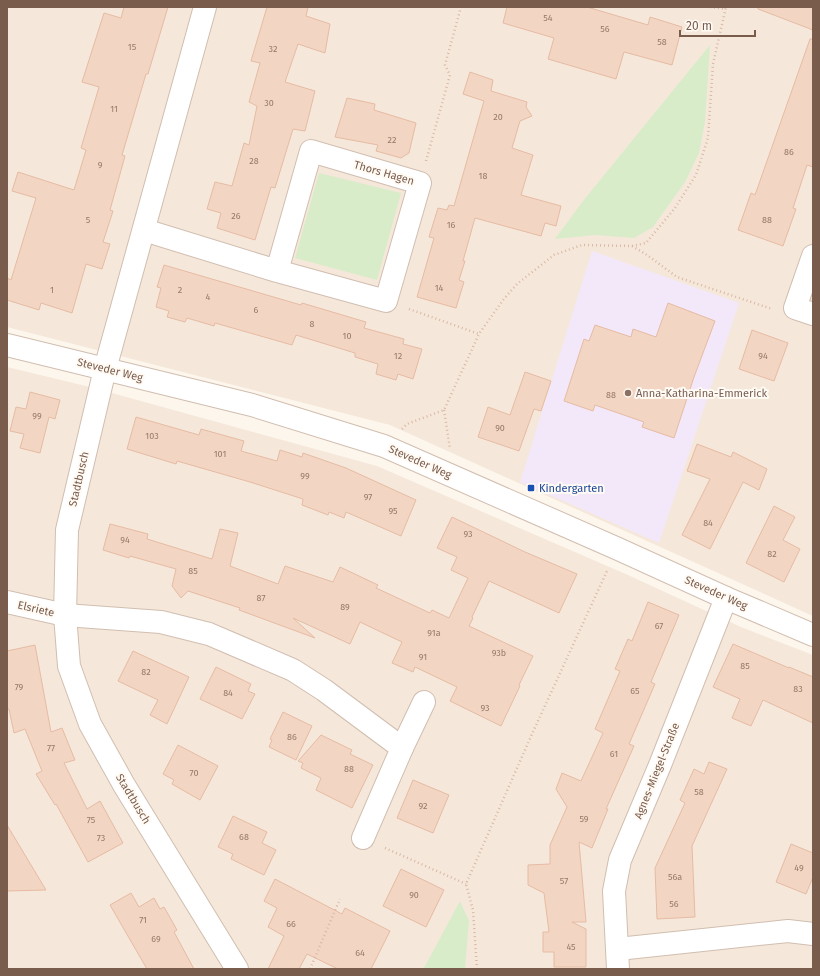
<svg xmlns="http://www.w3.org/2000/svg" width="820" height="976" font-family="'Fira Sans',sans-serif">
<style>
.residential{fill:#f5e8da}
.education{fill:#f3e8fa}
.green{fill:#d8ecc9}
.building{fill:#f3d5c3;stroke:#e6bba3}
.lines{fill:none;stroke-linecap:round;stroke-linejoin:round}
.minor-casing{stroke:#d1beb0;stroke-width:24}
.path{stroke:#d9b8a5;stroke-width:2.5;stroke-dasharray:1 3;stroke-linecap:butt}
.minor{stroke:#fff;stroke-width:22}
.education-dot{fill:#8d6e63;stroke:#fffaf3;stroke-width:1.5}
.transit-dot{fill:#1a4fb4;stroke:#fffaf3;stroke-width:1.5}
.labels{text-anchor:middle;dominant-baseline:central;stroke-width:4;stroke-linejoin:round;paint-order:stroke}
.number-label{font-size:9px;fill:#987a6a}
.street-label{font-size:11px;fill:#7a5c4d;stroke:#fffaf3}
.education-label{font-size:11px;fill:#785e54;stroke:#fffaf3;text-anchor:start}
.transit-label{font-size:11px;fill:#164399;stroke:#fffaf3;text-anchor:start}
</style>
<rect width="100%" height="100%" fill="#fdf6ec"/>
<g class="residential">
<polygon points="7,7 813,7 813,616 390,425 7,327"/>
<polygon points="7,367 90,387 377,466 628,575 741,627 813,655 813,969 7,969"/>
</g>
<polygon class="education" points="592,251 739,303 659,543 520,482"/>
<g class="green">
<polygon points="710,45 705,122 699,153 685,182 653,227 634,238 595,235 555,239 583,201"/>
<polygon points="319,173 401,193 377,280 295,258"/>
<polygon points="460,901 469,921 465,969 424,968"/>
</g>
<g class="building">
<polygon points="124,7 168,7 148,74 146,74 122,155 125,156 110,210 113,211 103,242 110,244 102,269 86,264 72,313 41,303 39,310 7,300 7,278 11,280 36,198 12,191 18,172 74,190 86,150 81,148 99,87 82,82 104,13 121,18"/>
<polygon points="267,7 308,7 306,16 330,24 325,53 298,44 285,82 315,91 305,131 293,129 275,188 271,187 255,240 217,228 221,213 207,209 215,182 232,186 244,143 249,145 257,106 249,102 260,63 251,61"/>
<polygon points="507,7 587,7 648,25 650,17 682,27 672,65 624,52 616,79 548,59 554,38 503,23"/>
<polygon points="758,7 813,7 813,30 758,9"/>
<polygon points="810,39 813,39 813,167 807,165 793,208 796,209 783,246 738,230 751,193 755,195"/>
<polygon points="470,72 493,80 491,91 527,102 526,107 532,116 520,121 512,148 533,155 521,195 561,206 556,226 545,223 541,236 475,218 463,261 465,261 459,280 464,282 456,308 417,297 434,238 429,237 438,208 447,210 449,205 454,206 484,101 463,94"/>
<polygon points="347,98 375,104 374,110 416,123 409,153 401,158 376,151 378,145 335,137"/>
<polygon points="164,265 301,305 302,303 366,322 364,328 404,339 403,344 422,349 413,379 398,374 396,380 376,374 378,364 355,357 355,353 296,335 292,345 215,323 214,326 187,318 185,322 167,317 169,311 156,307 161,288 157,287"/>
<polygon points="668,303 715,321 694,377 674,438 642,427 644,422 595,405 593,411 564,401 584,339 589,341 595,325 631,337 633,329 656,337"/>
<polygon points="752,330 788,343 774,381 739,369"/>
<polygon points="525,372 551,381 541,411 534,409 519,451 478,437 488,407 510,415"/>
<polygon points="30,392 60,400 55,419 49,417 40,453 20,448 24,434 10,431 16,407 26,409"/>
<polygon points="136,417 199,435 201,429 244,441 241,451 277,461 280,450 302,457 303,453 346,468 416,500 401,536 346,512 344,518 329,512 328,515 302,505 303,499 250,482 177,461 176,464 127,449"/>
<polygon points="697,444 731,457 733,452 767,469 759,490 743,482 710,549 682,535 710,479 687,471"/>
<polygon points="774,506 795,517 783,540 800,549 784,582 746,563"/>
<polygon points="452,517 525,552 577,574 559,613 489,581 472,617 473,618 469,626 533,656 519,685 520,686 501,726 450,701 457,687 415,667 413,672 392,663 402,642 360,622 350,644 293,618 315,638 239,610 240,608 188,591 181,598 172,586 176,569 130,556 129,558 103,550 110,524 148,534 147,539 212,559 220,529 238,533 230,566 278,584 285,566 333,582 340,567 378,585 376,588 430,613 432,610 449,618 468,578 451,570 457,557 437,548"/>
<polygon points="648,602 679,615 651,682 655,684 629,744 634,746 606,809 608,809 592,848 579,842 586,922 572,922 586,929 586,967 554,967 554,952 543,952 543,932 549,932 544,893 528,885 528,865 550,864 550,845 567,807 556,789 562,773 581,781 603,733 595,729 620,671 615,669 628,639 632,641"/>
<polygon points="733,644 789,668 789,667 813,677 813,723 763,700 751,726 732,718 740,699 713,687"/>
<polygon points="35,645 51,732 62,728 75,760 64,763 87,809 100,801 123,843 88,862 56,804 55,805 36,774 42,771 25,729 14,733 9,709 7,709 7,651"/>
<polygon points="133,651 189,677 167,724 150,715 158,700 118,681"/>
<polygon points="216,667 251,684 248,691 255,694 242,719 200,699"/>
<polygon points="283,712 312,726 296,760 269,747 272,740 270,739"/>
<polygon points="321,735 352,750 350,754 373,765 352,808 316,790 321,778 301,768 303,763 298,761"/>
<polygon points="178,745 218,766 200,800 172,784 174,780 163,774"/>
<polygon points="709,762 727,769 692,846 695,917 657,919 655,868 685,803 680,800 694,769 704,774"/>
<polygon points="413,780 449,795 433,833 397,818"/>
<polygon points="233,816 267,832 262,843 276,850 264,875 231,859 233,854 218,847"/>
<polygon points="7,825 46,890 7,891"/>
<polygon points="791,844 813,853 813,877 806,894 776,882"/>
<polygon points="401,869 444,890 426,927 383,906"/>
<polygon points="275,879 342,914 345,908 390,931 371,969 338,969 307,954 299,969 268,969 284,936 268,927 277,908 264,901"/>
<polygon points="131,893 139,907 154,898 160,909 164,907 177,930 174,932 194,969 147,969 110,905"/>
</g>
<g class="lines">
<defs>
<g id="minor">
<polyline points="205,7 105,369 67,530 65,615 69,666 90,724 124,785 237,969"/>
<polyline points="144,230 277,271 386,301 420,183 311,151 277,271"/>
<polyline points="813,256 795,308 813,314"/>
<polyline points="7,345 252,405 384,446 616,548 726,598 813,635"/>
<polyline points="7,602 65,615 161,622 209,634 293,670 324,690 402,748 363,838"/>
<polyline points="402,748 424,702"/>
<polyline points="618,949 788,931 813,934"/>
<polyline points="618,969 614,891 620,860 660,765 726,598"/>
</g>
</defs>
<use href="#minor" class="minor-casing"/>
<g class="path">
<polyline points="710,7 725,9"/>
<polyline points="426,161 450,75 445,65 461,7"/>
<polyline points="632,246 646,243 675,208 696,175 708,138 713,64 726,7"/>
<polyline points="409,309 479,334 503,300 517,284 554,255 582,245 632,246 647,255 677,277 772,309"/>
<polyline points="444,410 450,449"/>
<polyline points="402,429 407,424 444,410 479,334"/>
<polyline points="385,848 466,884"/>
<polyline points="310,969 340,899"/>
<polyline points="477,969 473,910 466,884 532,734 607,571"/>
</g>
<use href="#minor" class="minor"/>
</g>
<circle class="education-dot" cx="628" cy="393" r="4"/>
<rect class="transit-dot" x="527" y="484" width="8" height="8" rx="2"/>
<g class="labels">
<g class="number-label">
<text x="548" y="18">54</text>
<text x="605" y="29">56</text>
<text x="662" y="42">58</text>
<text x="132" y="47">15</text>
<text x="273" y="49">32</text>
<text x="269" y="103">30</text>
<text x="114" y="109">11</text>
<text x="498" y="117">20</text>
<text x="392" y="140">22</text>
<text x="789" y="152">86</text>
<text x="254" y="161">28</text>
<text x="100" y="165">9</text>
<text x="483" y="176">18</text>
<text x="236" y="216">26</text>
<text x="88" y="220">5</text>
<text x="767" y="220">88</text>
<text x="451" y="225">16</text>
<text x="439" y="288">14</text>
<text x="52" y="290">1</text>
<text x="180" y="290">2</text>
<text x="208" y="297">4</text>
<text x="256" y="310">6</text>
<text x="312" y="324">8</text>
<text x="347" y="336">10</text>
<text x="398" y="356">12</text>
<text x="763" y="356">94</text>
<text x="611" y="395">88</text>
<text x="37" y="416">99</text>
<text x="500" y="428">90</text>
<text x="152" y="436">103</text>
<text x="220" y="454">101</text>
<text x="305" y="476">99</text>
<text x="368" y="497">97</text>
<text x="393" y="511">95</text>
<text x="708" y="523">84</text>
<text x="468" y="534">93</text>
<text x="125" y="540">94</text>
<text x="772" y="554">82</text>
<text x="193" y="571">85</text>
<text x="261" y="598">87</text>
<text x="345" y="607">89</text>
<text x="659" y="626">67</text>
<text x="434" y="633">91a</text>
<text x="499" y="653">93b</text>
<text x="423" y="657">91</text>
<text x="745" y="666">85</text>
<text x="146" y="672">82</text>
<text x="19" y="687">79</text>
<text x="798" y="689">83</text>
<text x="635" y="691">65</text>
<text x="228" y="693">84</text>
<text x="485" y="708">93</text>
<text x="292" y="737">86</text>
<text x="51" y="748">77</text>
<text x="614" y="754">61</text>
<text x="349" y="769">88</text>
<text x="194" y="773">70</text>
<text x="699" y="792">58</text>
<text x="423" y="806">92</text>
<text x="584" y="819">59</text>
<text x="91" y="820">75</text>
<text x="244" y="837">68</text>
<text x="101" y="838">73</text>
<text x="799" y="868">49</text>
<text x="675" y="877">56a</text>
<text x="564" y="881">57</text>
<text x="414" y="895">90</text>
<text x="674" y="904">56</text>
<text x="143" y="920">71</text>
<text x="291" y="924">66</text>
<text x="156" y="939">69</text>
<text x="571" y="947">45</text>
<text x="360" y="953">64</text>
</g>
<g class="street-label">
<text transform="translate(384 173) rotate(16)">Thors Hagen</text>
<text transform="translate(110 370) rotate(14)">Steveder Weg</text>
<text transform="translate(420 462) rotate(24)">Steveder Weg</text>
<text transform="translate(79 479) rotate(-77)">Stadtbusch</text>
<text transform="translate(716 593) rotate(24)">Steveder Weg</text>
<text transform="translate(36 609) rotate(13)">Elsriete</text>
<text transform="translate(657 771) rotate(-68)">Agnes-Miegel-Straße</text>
<text transform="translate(133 799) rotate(59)">Stadtbusch</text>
</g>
<g class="education-label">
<text x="636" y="393">Anna-Katharina-Emmerick</text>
</g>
<g class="transit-label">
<text x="539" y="488">Kindergarten</text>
</g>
</g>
<rect width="820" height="976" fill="none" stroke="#7a5c4d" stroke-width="16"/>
<path d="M680 30v6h75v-6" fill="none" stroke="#7a5c4d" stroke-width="2"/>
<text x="686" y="30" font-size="12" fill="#7a5c4d" stroke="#fffaf3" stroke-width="3" paint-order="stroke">20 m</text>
</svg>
